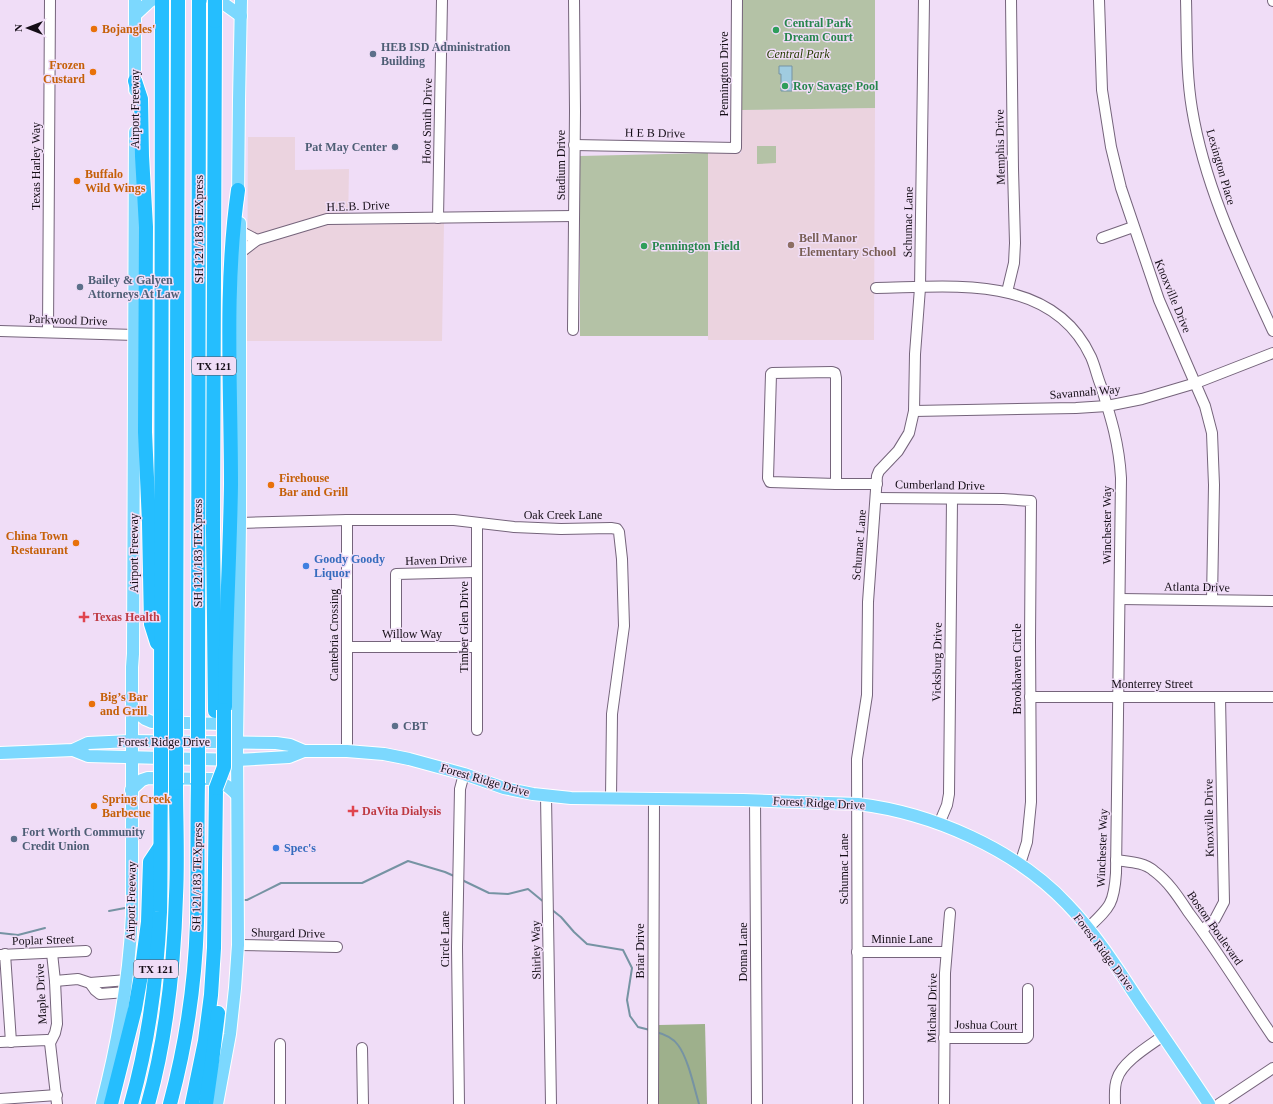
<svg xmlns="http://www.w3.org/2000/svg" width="1273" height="1104" font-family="Georgia,serif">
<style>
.education{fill:#ebd3df}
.green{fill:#b4c2a6}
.forest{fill:#9eb08c}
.water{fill:#a0cce0;stroke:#7693a3}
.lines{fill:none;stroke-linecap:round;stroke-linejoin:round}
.stream{stroke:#7693a3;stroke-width:2}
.minor-casing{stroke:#75647b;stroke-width:12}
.major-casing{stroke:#fff;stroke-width:14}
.highway-casing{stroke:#fff;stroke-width:16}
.minor{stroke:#fff;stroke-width:10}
.major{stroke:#7cd8fe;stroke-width:12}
.highway{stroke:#25befe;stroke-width:14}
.highway-bridge-casing{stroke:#fff;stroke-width:16;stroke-linecap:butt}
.highway-bridge{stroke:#25befe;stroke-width:14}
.food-dot{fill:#e8710a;stroke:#f0ddf7;stroke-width:1.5}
.leisure-dot{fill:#2e9e5b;stroke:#f0ddf7;stroke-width:1.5}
.service-dot{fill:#5c6f8a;stroke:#f0ddf7;stroke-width:1.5}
.education-dot{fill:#8d6e63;stroke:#f0ddf7;stroke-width:1.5}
.shop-dot{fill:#3f7fe0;stroke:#f0ddf7;stroke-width:1.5}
.health-dot{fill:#e0444e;stroke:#f0ddf7;stroke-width:1.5}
.labels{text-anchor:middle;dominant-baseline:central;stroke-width:3;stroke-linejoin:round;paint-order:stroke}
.shield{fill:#f0ddf7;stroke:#564b5a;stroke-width:1}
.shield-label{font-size:11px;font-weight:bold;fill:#140d16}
.leisure-label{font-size:12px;font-weight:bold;fill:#27864d;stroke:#f0ddf7;text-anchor:start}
.food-label{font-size:12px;font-weight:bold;fill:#c56008;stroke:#f0ddf7;text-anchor:start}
.service-label{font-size:12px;font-weight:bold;fill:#4e5e75;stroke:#f0ddf7;text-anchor:start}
.park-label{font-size:12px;font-style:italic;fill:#263c01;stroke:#f0ddf7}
.street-label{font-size:12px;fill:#140d16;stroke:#f0ddf7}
.education-label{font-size:12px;font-weight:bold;fill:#785e54;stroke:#f0ddf7;text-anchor:start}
.shop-label{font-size:12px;font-weight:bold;fill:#366cbe;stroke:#f0ddf7;text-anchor:start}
.health-label{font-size:12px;font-weight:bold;fill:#be3a42;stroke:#f0ddf7;text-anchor:start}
</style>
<rect width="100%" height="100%" fill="#f0ddf7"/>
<g class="education">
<polygon points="875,108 874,340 708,340 708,153 741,153 741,110"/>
<polygon points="248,137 295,137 295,170 349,169 348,225 444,223 442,341 247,341"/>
</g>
<g class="green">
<polygon points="742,0 875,0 875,108 741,110"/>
<polygon points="757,146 776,146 776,163 757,164"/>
<polygon points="708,153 708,336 580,336 580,156"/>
</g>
<polygon class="forest" points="705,1024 707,1104 659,1104 659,1025"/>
<polygon class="water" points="779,66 792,66 792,91 781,91 781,74 779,74"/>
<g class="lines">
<g class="stream">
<polyline points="462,880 489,893 508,894 528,889 545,903"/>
<polyline points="243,900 247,900 281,883 362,883 408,861 445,872 454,876"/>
<polyline points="551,909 561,917 574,932 587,944 623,950 632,968 627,1000 630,1016 638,1027 650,1030"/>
<polyline points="109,911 125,908"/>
<polyline points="0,933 18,935 45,928"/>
<path d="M656,1032C664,1034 673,1038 678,1045C688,1058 694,1087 699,1104"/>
</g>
<defs>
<g id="minor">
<polyline points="1099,0 1102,90 1111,147 1121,188 1159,300 1205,406 1212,433 1214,485 1212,600"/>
<path d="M1186,0C1187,36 1186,73 1192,109C1205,188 1240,259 1273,331"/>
<polyline points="1273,0 1273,1"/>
<polyline points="574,145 736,148 737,0"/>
<polyline points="438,218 442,0"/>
<polyline points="240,231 257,240"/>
<polyline points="1102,238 1133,227"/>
<polyline points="240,253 257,240 327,219 574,216"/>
<path d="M876,288C952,287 1052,273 1091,357C1095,366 1097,376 1101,386C1111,418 1119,443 1121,478L1116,873C1114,904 1110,907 1088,928"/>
<polyline points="1007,292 1014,263 1015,243 1013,169 1011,0"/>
<polyline points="573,330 575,111 574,0"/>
<polyline points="0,331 135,335"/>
<polyline points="48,331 50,0"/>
<polygon points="832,372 835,373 836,378 836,484 770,482 768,478 771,374 772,373"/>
<polyline points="914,411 1076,408 1107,406 1142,399 1196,383 1273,353"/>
<polyline points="836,484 877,484"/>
<polyline points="876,498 1003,499 1031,501 1030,641 1031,802 1027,842 1020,864"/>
<polyline points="347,520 347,751"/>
<polyline points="240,523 347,520 454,520 514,527 561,529 611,528 617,529 619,532 622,559 624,626 612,714 611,798"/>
<polyline points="1120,599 1273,601"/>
<polyline points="347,647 477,647"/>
<polyline points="396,647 396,574 477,572"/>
<polyline points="1030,697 1273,697"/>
<polyline points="477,730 477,523"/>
<polyline points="546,796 551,1104"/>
<polyline points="755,800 757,1104"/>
<polyline points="939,824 947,805 949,794 952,499"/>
<path d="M1116,860C1129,862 1144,862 1154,871C1169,882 1179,898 1189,913C1219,953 1245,996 1273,1037"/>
<polyline points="1202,930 1215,919 1224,902 1220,697"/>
<polyline points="238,945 337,947"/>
<polyline points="857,952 946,952"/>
<polyline points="52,953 55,981 57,1024 55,1033 50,1043 57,1104"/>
<polyline points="5,954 11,1042"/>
<polyline points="0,955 86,951"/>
<polyline points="55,981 78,979 90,983 127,980"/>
<polyline points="90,983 95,990 100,994 126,992"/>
<polyline points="944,1038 1026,1038 1028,1036 1028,989"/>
<polyline points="0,1042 47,1040 50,1043"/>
<polyline points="280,1044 280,1104"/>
<polyline points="362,1048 363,1104"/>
<polyline points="0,1099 57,1095"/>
<polyline points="459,1104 457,947 460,789 464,774"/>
<polyline points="653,1104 654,798"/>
<polyline points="858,1104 857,759 867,695 868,602 877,476 879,471 898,451 909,433 914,411 915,354 920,288 924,0"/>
<polyline points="944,1104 945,973 950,913"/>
<path d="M1115,1104C1115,1096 1114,1086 1117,1079C1122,1062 1149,1046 1163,1036"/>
<polyline points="1219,1104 1273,1068"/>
</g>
<g id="major">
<polyline points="212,0 220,1 241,16"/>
<polyline points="135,15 149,2 152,0"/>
<polyline points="135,90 135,0"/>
<polyline points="238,198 239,100 241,0"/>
<polyline points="132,709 145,719 152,722 222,724 231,718"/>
<path d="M73,750L88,756L237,760L289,757L304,751H347L384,754L409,759L464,774L504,788L533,794L571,798L743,800L858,804C932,813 1015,849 1067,904C1096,934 1118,969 1141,1004C1164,1037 1187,1071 1209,1104"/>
<polyline points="0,753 73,750 88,743 131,741 276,743 290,745 304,751"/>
<path d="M131,790L142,780L148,778L211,779C222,781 229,787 237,795"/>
<path d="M102,1104C118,1042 129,980 132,915V667L133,654L135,132"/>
<polyline points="217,1104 230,1034 235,988 238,945 237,742 240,523 240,223"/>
</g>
<g id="highway">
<polyline points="215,21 213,531 215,711"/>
<polyline points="135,81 141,99 142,156 146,227 145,432 149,523 151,624 157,643"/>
<polyline points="161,704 162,0"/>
<path d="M225,707C225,633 230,558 231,484C231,386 224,287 238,190"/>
<polyline points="176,716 178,0"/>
<polyline points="198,716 199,0"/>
<polyline points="111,1104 135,1009 141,975 148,922 150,862 160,847"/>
<path d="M131,1104C149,1041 157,977 160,912C161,870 160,829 161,787"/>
<path d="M148,1104C167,1036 174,966 176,896C178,858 176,821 176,783"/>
<path d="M170,1104C186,1045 195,984 197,923C198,877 197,830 198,783"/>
<polyline points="192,1104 205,1041 211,995 214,948 216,788"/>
<polyline points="206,1104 212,1062 218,1013"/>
</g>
</defs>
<use href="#minor" class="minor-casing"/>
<use href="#major" class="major-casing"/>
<use href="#highway" class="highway-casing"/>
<use href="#minor" class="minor"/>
<use href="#major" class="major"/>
<use href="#highway" class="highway"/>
<defs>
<g id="highway-bridge">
<polyline points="215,21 215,0"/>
<polyline points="176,716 176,783"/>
<polyline points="198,783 198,716"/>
<polyline points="161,787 161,704"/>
<polyline points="216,788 224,767 224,710"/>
</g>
</defs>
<use href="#highway-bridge" class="highway-bridge-casing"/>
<use href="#highway-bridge" class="highway-bridge"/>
</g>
<g class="food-dot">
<circle cx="94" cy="29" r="4"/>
<circle cx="93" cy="72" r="4"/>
<circle cx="77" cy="181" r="4"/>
<circle cx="271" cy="485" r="4"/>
<circle cx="76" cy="543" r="4"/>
<circle cx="92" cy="704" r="4"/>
<circle cx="94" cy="806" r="4"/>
</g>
<g class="leisure-dot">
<circle cx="776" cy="30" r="4"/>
<circle cx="785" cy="86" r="4"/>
<circle cx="644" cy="246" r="4"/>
</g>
<g class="service-dot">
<circle cx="373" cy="54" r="4"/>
<circle cx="395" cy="147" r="4"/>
<circle cx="80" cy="287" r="4"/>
<circle cx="395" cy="726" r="4"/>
<circle cx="14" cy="839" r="4"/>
</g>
<circle class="education-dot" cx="791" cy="245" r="4"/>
<g class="shop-dot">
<circle cx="306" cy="566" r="4"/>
<circle cx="276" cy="848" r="4"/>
</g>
<g class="health-dot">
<path d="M82 611h4v4h4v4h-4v4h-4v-4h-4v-4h4z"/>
<path d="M351 805h4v4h4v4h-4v4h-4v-4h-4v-4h4z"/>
</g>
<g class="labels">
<g class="shield">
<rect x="192" y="357" width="44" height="18" rx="3"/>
<rect x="134" y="960" width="44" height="18" rx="3"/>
</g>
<g class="shield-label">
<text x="214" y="366">TX 121</text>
<text x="156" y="969">TX 121</text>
</g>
<g class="leisure-label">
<text x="784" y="23">Central Park<tspan x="784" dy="14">Dream Court</tspan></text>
<text x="793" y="86">Roy Savage Pool</text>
<text x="652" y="246">Pennington Field</text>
</g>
<g class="food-label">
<text x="102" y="29">Bojangles'</text>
<text x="85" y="65" text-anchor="end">Frozen<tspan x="85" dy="14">Custard</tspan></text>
<text x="85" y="174">Buffalo<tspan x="85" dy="14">Wild Wings</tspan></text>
<text x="279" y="478">Firehouse<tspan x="279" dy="14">Bar and Grill</tspan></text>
<text x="68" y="536" text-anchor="end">China Town<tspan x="68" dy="14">Restaurant</tspan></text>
<text x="100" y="697">Big’s Bar<tspan x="100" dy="14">and Grill</tspan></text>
<text x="102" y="799">Spring Creek<tspan x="102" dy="14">Barbecue</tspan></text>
</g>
<g class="service-label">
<text x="381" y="47">HEB ISD Administration<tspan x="381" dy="14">Building</tspan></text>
<text x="387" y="147" text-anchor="end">Pat May Center</text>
<text x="88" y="280">Bailey &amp; Galyen<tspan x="88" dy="14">Attorneys At Law</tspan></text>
<text x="403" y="726">CBT</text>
<text x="22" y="832">Fort Worth Community<tspan x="22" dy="14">Credit Union</tspan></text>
</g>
<g class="park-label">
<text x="798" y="54">Central Park</text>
</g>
<g class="street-label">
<text transform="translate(724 74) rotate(-90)">Pennington Drive</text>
<text transform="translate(135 109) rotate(-90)">Airport Freeway</text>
<text transform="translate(427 121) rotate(-89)">Hoot Smith Drive</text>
<text transform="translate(655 133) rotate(1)">H E B Drive</text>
<text transform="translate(1000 147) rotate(-91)">Memphis Drive</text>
<text transform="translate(561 165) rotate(-90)">Stadium Drive</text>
<text transform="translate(36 166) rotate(-90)">Texas Harley Way</text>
<text transform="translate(1221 167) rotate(74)">Lexington Place</text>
<text transform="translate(358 206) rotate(-2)">H.E.B. Drive</text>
<text transform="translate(908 222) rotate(-89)">Schumac Lane</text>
<text transform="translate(199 229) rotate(-90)">SH 121/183 TEXpress</text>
<text transform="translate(1173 296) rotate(68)">Knoxville Drive</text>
<text transform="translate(68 320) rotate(2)">Parkwood Drive</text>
<text transform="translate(1085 392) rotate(-5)">Savannah Way</text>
<text transform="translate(940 485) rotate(1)">Cumberland Drive</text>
<text x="563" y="515">Oak Creek Lane</text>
<text transform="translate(1107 525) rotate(-90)">Winchester Way</text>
<text transform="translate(859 545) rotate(-85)">Schumac Lane</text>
<text transform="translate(134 553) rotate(-90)">Airport Freeway</text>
<text transform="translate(198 553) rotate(-90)">SH 121/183 TEXpress</text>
<text transform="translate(436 560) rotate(-2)">Haven Drive</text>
<text transform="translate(1197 587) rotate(1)">Atlanta Drive</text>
<text transform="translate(464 627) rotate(-90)">Timber Glen Drive</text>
<text x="412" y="634">Willow Way</text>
<text transform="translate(334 635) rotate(-90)">Cantebria Crossing</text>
<text transform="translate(937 662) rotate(-89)">Vicksburg Drive</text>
<text transform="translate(1017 669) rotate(-90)">Brookhaven Circle</text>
<text x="1152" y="684">Monterrey Street</text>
<text x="164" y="742">Forest Ridge Drive</text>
<text transform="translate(485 780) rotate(16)">Forest Ridge Drive</text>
<text transform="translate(819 803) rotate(3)">Forest Ridge Drive</text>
<text transform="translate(1209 818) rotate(-91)">Knoxville Drive</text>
<text transform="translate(1102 848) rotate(-88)">Winchester Way</text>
<text transform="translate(844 869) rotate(-90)">Schumac Lane</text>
<text transform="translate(197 877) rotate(-89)">SH 121/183 TEXpress</text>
<text transform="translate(131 901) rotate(-89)">Airport Freeway</text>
<text transform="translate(1215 928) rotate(55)">Boston Boulevard</text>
<text transform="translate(288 933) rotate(1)">Shurgard Drive</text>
<text transform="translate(445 939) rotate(-90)">Circle Lane</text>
<text x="902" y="939">Minnie Lane</text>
<text transform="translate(43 940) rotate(-2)">Poplar Street</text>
<text transform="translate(536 950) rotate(-91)">Shirley Way</text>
<text transform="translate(640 951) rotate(-90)">Briar Drive</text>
<text transform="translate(743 952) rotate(-90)">Donna Lane</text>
<text transform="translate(1104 952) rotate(53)">Forest Ridge Drive</text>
<text transform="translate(41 994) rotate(-93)">Maple Drive</text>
<text transform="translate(932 1008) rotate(-89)">Michael Drive</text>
<text transform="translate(986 1025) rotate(1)">Joshua Court</text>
</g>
<g class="education-label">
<text x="799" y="238">Bell Manor<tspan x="799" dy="14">Elementary School</tspan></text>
</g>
<g class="shop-label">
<text x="314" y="559">Goody Goody<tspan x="314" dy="14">Liquor</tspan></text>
<text x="284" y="848">Spec's</text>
</g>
<g class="health-label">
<text x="93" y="617">Texas Health</text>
<text x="362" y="811">DaVita Dialysis</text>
</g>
</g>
<g transform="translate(28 28) rotate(270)" stroke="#f0ddf7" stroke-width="3" paint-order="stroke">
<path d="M0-3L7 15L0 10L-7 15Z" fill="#140d16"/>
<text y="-6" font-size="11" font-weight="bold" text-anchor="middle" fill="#140d16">N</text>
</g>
</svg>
